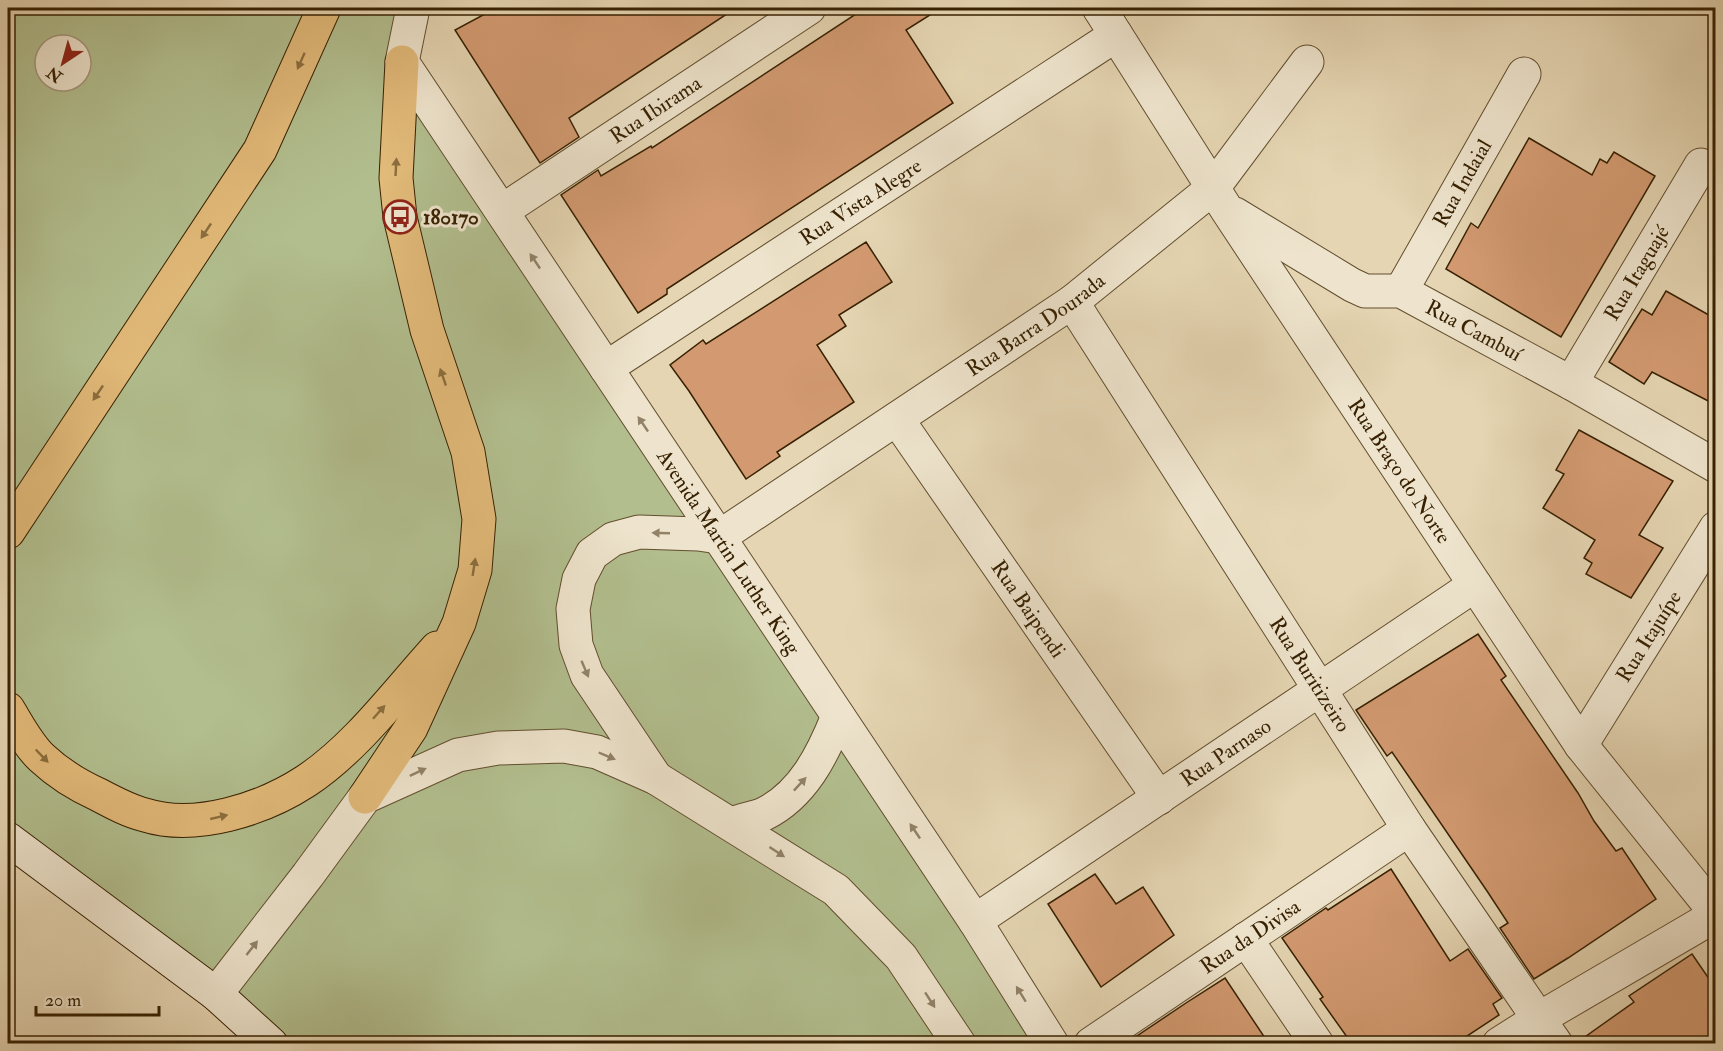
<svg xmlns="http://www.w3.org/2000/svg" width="1723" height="1051" font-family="'IM FELL Double Pica',serif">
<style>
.green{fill:#b2be8e;stroke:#747048;stroke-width:1.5;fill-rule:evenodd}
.building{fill:#d39a71;stroke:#372102;stroke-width:1.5}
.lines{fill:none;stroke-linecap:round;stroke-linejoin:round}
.minor-casing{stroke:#624e2e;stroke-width:35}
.tertiary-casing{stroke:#624e2e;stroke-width:35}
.secondary-casing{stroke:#372102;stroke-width:35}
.trunk-casing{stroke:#372102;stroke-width:35}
.minor{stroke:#eee4cd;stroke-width:33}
.tertiary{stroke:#eee4cd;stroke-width:33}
.secondary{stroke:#eee4cd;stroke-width:33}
.trunk{stroke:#e2ba79;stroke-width:33}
.oneway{fill:#8c6e3e}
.oneway2{fill:#928268}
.labels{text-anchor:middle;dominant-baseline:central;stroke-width:6;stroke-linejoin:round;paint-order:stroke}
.street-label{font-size:21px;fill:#372102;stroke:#eee4cd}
.poi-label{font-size:21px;font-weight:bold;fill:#372102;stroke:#eee4cd;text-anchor:start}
</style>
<rect width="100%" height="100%" fill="#e5d5b2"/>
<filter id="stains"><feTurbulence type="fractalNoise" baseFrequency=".00333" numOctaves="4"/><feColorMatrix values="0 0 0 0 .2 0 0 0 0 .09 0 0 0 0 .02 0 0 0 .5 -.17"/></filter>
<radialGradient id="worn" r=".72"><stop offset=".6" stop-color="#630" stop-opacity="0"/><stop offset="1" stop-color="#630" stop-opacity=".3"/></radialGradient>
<g class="green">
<path d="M8,8H315L255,150L8,517ZM45,45H81V81H45Z"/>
<polygon points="324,8 413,8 402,63 1052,1043 268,1043 8,837 8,532 260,150"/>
</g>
<g class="building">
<polygon points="496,8 736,8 569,118 579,137 540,163 455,30"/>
<polygon points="865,8 941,8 906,30 953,103 667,289 667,294 638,313 561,195 598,170 601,176 651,146 652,148"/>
<polygon points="1529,138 1592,175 1600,159 1607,163 1614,152 1655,176 1561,337 1446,269 1471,223 1478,228"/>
<polygon points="866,242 892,282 839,315 846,326 817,345 854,402 777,452 780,456 746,479 689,391 670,365 703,340 706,344"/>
<polygon points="1666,291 1716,319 1716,405 1652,372 1644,384 1609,362 1642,309 1652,315"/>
<polygon points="1579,430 1673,481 1639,535 1663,548 1631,598 1586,574 1592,563 1584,558 1595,540 1543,508 1564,474 1556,470"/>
<polygon points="1478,634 1506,676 1501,680 1578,793 1594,821 1616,851 1622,848 1656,899 1568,958 1534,979 1500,928 1508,923 1487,891 1392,752 1387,756 1356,710"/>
<polygon points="1391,869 1450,961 1468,949 1502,998 1493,1004 1499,1015 1455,1044 1352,1044 1320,999 1323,997 1282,938 1326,908 1328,910"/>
<polygon points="1095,874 1116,904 1143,887 1174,935 1101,987 1048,904"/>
<polygon points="1692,954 1716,989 1716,1044 1575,1044 1634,1002 1629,996"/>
<polygon points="1225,978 1269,1044 1125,1044 1186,1003"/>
</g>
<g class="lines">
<defs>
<g id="minor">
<path id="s1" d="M1099,8L1227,210L1581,745L1716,913"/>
<path id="s2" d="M502,211L809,8"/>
<path id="s3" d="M1235,214L1352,285L1365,291H1401L1571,383L1716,466"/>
<path id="s4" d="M1401,291L1524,74"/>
<path id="s5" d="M1072,302L1409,829L1556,1044"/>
<path id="s6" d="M606,368L1116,35"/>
<path id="s7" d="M1571,383L1701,165"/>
<path id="s8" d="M897,419L1159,798"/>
<path id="s9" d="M719,537L1072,302L1213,188L1307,62"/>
<path id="s10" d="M1581,745L1716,528"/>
<path id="s11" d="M975,921L1475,585"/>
<polyline points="1246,939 1317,1044"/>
<path id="s12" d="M1091,1044L1409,829"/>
<polyline points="1499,1044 1540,1018 1716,915"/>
</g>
<g id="tertiary">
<path id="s13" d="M413,8L402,62L975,921L1052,1044"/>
<polyline points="656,778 587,675 576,645 573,609 579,579 592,554 613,539 639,532 698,534 719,537"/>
<path d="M732,824C742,820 754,818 764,814C803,795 823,754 838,716"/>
<polyline points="216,994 308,875 365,797 458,755 498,748 564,746 597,752 656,778 836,890 901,957 959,1044"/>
</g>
<polyline id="secondary" points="8,839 216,994 271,1044"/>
<g id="trunk">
<polyline points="8,532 260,150 324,8"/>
<path d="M8,709C18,725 28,745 42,758C58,773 79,786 99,795C114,803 129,811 145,815C196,831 263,809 306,781C356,748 397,692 437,648"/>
<polyline points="365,797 411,728 459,623 475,570 479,519 468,452 427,330 400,217 396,178 402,62"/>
</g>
</defs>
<use href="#minor" class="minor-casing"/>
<use href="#tertiary" class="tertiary-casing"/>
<use href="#secondary" class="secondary-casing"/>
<use href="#trunk" class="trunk-casing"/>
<use href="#minor" class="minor"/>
<use href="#tertiary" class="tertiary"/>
<use href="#secondary" class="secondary"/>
<use href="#trunk" class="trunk"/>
</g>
<defs><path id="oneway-solid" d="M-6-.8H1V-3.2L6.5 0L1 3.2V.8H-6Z" transform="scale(1.5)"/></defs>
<g class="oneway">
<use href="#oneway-solid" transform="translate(301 61) rotate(114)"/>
<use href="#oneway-solid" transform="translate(396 167) rotate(-87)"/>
<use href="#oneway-solid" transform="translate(206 231) rotate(124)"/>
<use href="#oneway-solid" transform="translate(443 377) rotate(-109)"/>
<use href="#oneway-solid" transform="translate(98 393) rotate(124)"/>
<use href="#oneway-solid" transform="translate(474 567) rotate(-81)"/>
<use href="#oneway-solid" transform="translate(379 712) rotate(-48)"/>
<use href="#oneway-solid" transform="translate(42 756) rotate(46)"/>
<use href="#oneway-solid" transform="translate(219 817) rotate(-13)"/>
</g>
<g class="oneway2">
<use href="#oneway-solid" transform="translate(535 261) rotate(-124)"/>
<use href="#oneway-solid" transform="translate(643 424) rotate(-124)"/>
<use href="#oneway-solid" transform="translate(661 533) rotate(-178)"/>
<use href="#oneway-solid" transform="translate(585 669) rotate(67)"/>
<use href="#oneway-solid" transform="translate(607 756) rotate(23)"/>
<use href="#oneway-solid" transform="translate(418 772) rotate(-25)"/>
<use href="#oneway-solid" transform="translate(800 784) rotate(-47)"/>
<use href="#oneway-solid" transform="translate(915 831) rotate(-124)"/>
<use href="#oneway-solid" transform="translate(777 852) rotate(33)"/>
<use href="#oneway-solid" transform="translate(252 948) rotate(-52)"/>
<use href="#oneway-solid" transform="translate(1021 994) rotate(-122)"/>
<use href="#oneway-solid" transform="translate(930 1000) rotate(57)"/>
</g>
<defs>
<symbol id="bus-ring" viewBox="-11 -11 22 22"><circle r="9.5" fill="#eee4cd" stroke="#8f2418" stroke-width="1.5"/><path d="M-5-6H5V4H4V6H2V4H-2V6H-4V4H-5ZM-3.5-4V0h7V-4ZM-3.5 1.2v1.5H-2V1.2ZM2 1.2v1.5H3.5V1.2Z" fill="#8f2418"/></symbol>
</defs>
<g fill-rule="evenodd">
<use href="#bus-ring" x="381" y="198" width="38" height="38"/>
</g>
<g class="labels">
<g class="street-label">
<text stroke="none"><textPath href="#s2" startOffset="184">Rua Ibirama</textPath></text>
<text stroke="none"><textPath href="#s4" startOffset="124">Rua Indaial</textPath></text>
<text stroke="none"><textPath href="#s6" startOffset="304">Rua Vista Alegre</textPath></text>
<text stroke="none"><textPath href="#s7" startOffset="128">Rua Itaguajé</textPath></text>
<text stroke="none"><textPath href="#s9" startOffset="381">Rua Barra Dourada</textPath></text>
<text stroke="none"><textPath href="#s3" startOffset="270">Rua Cambuí</textPath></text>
<text stroke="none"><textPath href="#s1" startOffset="552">Rua Braço do Norte</textPath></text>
<text stroke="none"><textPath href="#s13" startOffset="644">Avenida Martin Luther King</textPath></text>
<text stroke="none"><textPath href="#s8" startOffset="231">Rua Baipendi</textPath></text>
<text stroke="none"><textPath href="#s10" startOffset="128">Rua Itajuípe</textPath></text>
<text stroke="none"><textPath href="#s5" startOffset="442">Rua Buritizeiro</textPath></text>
<text stroke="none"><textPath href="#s11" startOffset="302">Rua Parnaso</textPath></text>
<text stroke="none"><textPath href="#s12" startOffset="192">Rua da Divisa</textPath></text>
</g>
<g class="poi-label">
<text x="423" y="217">180170</text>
</g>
</g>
<rect width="1723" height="1051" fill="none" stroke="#e5d5b2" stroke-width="30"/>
<rect x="9" y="9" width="1705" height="1033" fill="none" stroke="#372102" stroke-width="3"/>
<rect x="15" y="15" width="1693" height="1021" fill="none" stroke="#372102" stroke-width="1.5"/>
<g transform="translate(63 63) rotate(216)"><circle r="28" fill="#eee4cd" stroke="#a5967c" stroke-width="1.5"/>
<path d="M0-4.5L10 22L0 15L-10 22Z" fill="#8f2418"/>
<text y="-9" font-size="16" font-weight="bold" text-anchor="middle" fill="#372102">N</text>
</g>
<path d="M36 1006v9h123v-9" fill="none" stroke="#372102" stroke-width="3"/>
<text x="45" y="1006" font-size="18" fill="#372102" stroke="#eee4cd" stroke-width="4.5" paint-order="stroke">20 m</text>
<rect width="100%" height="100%" filter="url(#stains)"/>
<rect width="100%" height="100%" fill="url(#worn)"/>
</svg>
